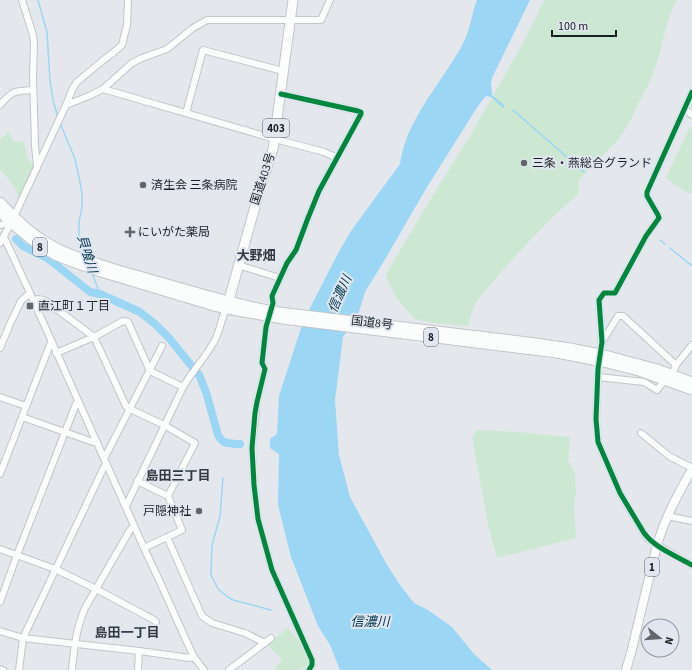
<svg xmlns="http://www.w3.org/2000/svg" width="692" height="670" font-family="'Source Sans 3','Noto Sans JP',sans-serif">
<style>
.green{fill:#cce8d2}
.water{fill:#9cd6f5}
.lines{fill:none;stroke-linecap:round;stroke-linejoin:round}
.stream{stroke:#9cd6f5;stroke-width:1.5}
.river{stroke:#9cd6f5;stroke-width:8}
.minor-casing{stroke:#c2c5c9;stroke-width:8}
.major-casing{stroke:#c2c5c9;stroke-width:10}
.highway-casing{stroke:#c2c5c9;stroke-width:11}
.minor{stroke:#fbfcfc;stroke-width:6}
.major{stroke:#fbfcfc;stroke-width:8}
.highway{stroke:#fbfcfc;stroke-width:9}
.cycleway-casing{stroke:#e0e7f1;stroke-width:8}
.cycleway{stroke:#00873e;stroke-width:5}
.poi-dot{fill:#626569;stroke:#e0e7f1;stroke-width:1.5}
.labels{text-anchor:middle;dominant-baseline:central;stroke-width:4;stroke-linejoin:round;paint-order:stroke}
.shield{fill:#e0e7f1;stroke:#575b60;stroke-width:1}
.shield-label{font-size:11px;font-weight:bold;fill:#1c1f22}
.poi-label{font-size:12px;fill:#1c1f22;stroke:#e0e7f1;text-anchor:start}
.street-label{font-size:12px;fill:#1c1f22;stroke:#e0e7f1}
.water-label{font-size:13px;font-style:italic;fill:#003449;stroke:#e0e7f1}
.neighbourhood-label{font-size:13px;font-weight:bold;fill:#32383f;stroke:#e0e7f1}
</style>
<rect width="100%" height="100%" fill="#e4e8ed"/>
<g class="green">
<path d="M544,0H677C665,21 663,45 655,68C651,80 645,91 639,102C633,115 627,128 618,140L578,181C580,187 580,190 577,195L554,216L517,254L478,299L474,305L468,326L434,323L415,319L397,299L389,284L386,274L429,202L470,136L526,38Z"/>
<polygon points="690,126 692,127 692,190 689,194 666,178"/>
<polygon points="8,132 14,142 24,141 27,157 34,166 19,197 13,185 0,169 0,139"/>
<polygon points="479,430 519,432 568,437 570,438 568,461 575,473 576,493 574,506 576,538 497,558 488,525 472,437 476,431"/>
<polygon points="288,628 307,651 309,666 297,670 277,670 275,667 282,660 277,654 267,645"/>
</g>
<path class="water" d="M477,0H530L492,78L491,84L492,95L505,106L503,108L491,97L486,96L478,106L427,187L384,261L365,292L359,312L343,337L335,400L339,455L350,497L386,563L400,585L414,603L428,610L452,627L474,654L492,670H340L330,645L318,626L291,557L278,505L279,454L270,448V439L277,434L279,396L300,331L309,310L336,257L351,231L400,164C406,123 433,93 454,59C458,52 463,45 466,37C470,27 472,15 475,5Z"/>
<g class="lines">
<g class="stream">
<polyline points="38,0 47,32 50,81 53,100 58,118"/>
<polyline points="513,110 584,172"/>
<polyline points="60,123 75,159 81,187 82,196 82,207 79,222 79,235 86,256"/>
<polyline points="660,240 665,244"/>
<polyline points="670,248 692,266"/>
<polyline points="92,273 100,294"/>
<polyline points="223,478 220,516 212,545 211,575 218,589 228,597 233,600 271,610"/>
</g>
<path class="river" d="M16,239L23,246L47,258L55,264L90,292L100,294L140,312L155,324L169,338L199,375L206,392L218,435C223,445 229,443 240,444"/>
<defs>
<g id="minor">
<polyline points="22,0 33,35 34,44 33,77 35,145 37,167"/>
<polyline points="103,89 275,139 324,152 337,158"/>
<path d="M0,105C13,90 15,91 33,90"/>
<polyline points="66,105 89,96 103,89 132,63 142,58 167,49 193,28 207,20 321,20 330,0"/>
<polyline points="685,109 692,115"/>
<polyline points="186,113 203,50 283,71"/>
<polyline points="0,225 11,223"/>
<polyline points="4,237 30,293 144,548 159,580 191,651 194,657 204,670"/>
<polyline points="0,243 11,223 52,135 66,105 73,88 77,82 101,62 114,52 122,45 127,25 128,0"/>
<polyline points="238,265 280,278"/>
<path d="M33,301C38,298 41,299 46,301L94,337L126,406L130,409L164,425L195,443L168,496"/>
<polyline points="273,303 272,296 287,263 296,250 308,218 319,191 361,114 361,112 358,111 281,94"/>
<polyline points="266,327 262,363 265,369 257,402 252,448 254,485 258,519 272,570 312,660 312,665 309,670"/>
<polyline points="602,342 618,316 623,316 676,365"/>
<polyline points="601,347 602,342 599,300 604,293 615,293 646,236 659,218 658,215 647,196 647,192 692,92"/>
<polyline points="0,348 10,324 21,301 30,293"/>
<polyline points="56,353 94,337 123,321 128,322 150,371 183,387"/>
<polyline points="598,369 596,419 598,442 620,493 632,514 647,538 657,545 692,565"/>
<polyline points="672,375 676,365 692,345"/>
<polyline points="598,377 644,382 657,390 665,380"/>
<polyline points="0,397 26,406"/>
<polyline points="22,417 93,442 97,442"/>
<polyline points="641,433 669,456 692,468"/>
<polyline points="104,458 106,455 162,346"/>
<polyline points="0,474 51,342"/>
<polyline points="137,481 168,496 182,530 144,548"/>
<path d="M126,506L183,387C193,370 207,356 216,338C220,329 222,318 226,308"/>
<polyline points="667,516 692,521"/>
<polyline points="167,537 202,616 212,623 245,633 265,643"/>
<polyline points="0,549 55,569 96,589 154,620 156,622"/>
<polyline points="0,602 17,555 76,404 78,402"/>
<polyline points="0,631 23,638 139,651 190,658 194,657"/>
<polyline points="0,669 3,670"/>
<polyline points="19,670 23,638 104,467 107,465"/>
<path d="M72,670C74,648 76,629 85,608L130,530L134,526"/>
<polyline points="138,670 139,651"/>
<polyline points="229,670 271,638"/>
</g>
<path id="major" d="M626,670L631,653L657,545C665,518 678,494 692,469"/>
<g id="highway">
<path d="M0,202C13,216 27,230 43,240C61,252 80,258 99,264C114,269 128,273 143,277C188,290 233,304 279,312L528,342L570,348L605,355L657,369L692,382"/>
<polyline points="0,212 11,223 38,245 55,255 75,263 101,272 214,306 243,312 283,319 557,353 603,362 639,371 692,390"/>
<polyline points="227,307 261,185 273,149 293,0"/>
</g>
</defs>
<use href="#minor" class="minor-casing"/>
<use href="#major" class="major-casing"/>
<use href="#highway" class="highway-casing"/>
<use href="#minor" class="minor"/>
<use href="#major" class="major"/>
<use href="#highway" class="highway"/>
<defs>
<g id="cycleway">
<path d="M692,92L647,192V196L658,215L659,218L646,236L615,293H604L599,300L602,342L598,369L596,419L598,442L620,493L644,533C655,548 676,556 692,565"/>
<polyline points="281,94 358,111 361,112 361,114 319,191 308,218 296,250 287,263 272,296 273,303 266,327 262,363 265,369 257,402 255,413 252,448 254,485 258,519 272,570 312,660 312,665 309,670"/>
</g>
</defs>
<use href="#cycleway" class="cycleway-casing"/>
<use href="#cycleway" class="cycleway"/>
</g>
<g class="poi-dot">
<circle cx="524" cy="163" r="4"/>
<circle cx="143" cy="185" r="4"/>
<path d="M128 226h4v4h4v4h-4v4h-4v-4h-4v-4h4z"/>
<rect x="26" y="302" width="8" height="8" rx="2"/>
<circle cx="199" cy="511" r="4"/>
</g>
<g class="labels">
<g class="shield">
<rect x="263" y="119" width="26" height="18" rx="3"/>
<rect x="33" y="238" width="14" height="18" rx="3"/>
<rect x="424" y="328" width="14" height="18" rx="3"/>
<rect x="645" y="558" width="14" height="18" rx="3"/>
</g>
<g class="shield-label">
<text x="276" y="128">403</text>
<text x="40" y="247">8</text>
<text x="431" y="337">8</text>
<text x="652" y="567">1</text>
</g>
<g class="poi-label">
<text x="532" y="163">三条・燕総合グランド</text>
<text x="151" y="185">済生会 三条病院</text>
<text x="138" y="232">にいがた薬局</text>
<text x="38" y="306">直江町１丁目</text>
<text x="191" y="511" text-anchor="end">戸隠神社</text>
</g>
<g class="street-label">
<text transform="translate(263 179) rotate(-72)">国道403号</text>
<text transform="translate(372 323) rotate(7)">国道8号</text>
</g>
<g class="water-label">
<text transform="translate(87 254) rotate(73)">貝喰川</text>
<text transform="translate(340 294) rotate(-66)">信濃川</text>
<text x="370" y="622">信濃川</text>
</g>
<g class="neighbourhood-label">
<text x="256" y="256">大野畑</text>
<text x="178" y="476">島田三丁目</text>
<text x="127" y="633">島田一丁目</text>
</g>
</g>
<g transform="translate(660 638) rotate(107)"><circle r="19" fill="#e0e7f1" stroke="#92979e"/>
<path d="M0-3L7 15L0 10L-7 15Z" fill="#626569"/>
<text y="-6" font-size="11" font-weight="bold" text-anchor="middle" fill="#1c1f22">N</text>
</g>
<path d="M552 30v6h64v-6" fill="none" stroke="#1c1f22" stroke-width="2"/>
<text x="558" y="30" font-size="12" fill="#1c1f22" stroke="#e0e7f1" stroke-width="3" paint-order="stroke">100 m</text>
</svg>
